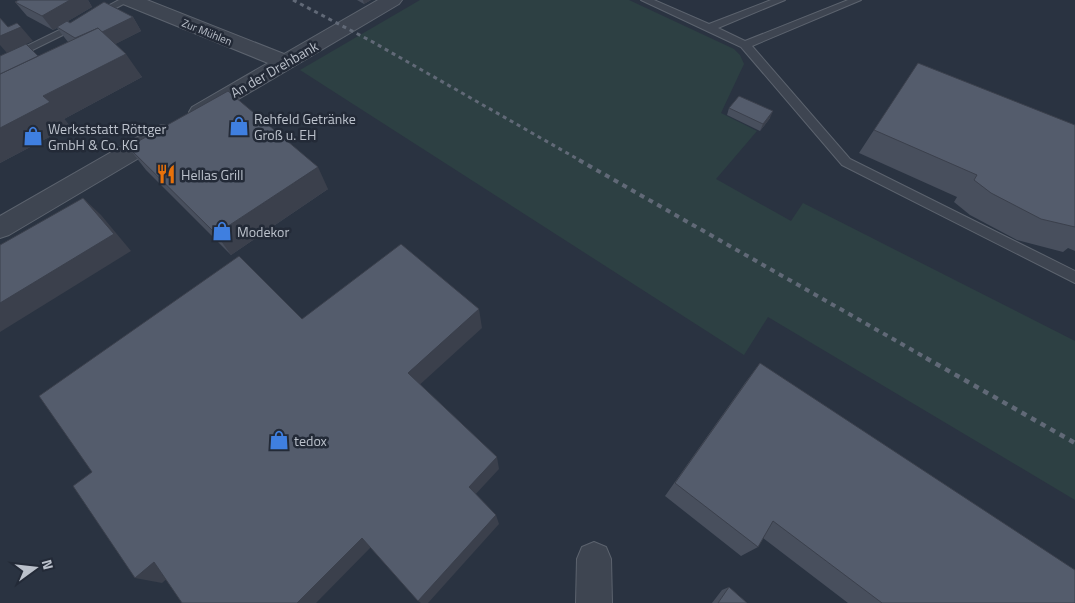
<svg xmlns="http://www.w3.org/2000/svg" width="1075" height="603" font-family="'Titillium Web',sans-serif">
<style>
.green{fill:#2d4043}
.lines{fill:none;stroke-linecap:round;stroke-linejoin:round}
.lane-casing{stroke:#5c636e;stroke-width:2}
.street-casing{stroke:#5c636e;stroke-width:2}
.lane{fill:#3e4551;fill-rule:evenodd}
.street{fill:#3e4551;fill-rule:evenodd}
.rail-far2{stroke:#616977;stroke-width:3;stroke-dasharray:4 4;stroke-linecap:butt}
.rail-far1{stroke:#616977;stroke-width:4;stroke-dasharray:5 5;stroke-linecap:butt}
.rail{stroke:#616977;stroke-width:4.5;stroke-dasharray:5.5 5.5;stroke-linecap:butt}
.wall{fill:#484f5d}
.shaded-wall{fill:#3b404c}
.building{fill:#545c6c;stroke:#3b404c}
.labels{text-anchor:middle;dominant-baseline:central;stroke-width:5;stroke-linejoin:round;paint-order:stroke}
.far-street-label{font-size:11px;fill:#bbc1cb;stroke:#232a37}
.street-label{font-size:14px;fill:#bbc1cb;stroke:#232a37}
.poi-label{font-size:14px;fill:#bbc1cb;stroke:#232a37;text-anchor:start}
</style>
<rect width="100%" height="100%" fill="#2a3341"/>
<polygon class="green" points="420,0 629,0 734,49 740,55 744,64 721,113 757,131 716,179 791,221 803,203 1075,341 1075,500 768,317 744,355 300,70"/>
<g class="lines">
<defs>
<g id="lane">
<polygon points="119,0 131,0 99,17 91,15"/>
<polygon points="641,0 654,0 709,24 771,0 785,0 718,28 745,41 848,0 861,0 752,46 850,159 1075,271 1075,283 842,165 741,47"/>
<polygon points="76,22 79,23 79,27 0,66 0,59"/>
</g>
<g id="street">
<polygon points="120,0 147,0 284,54 378,0 402,0 399,4 208,117 200,120 192,117 189,112 192,107 268,63 123,4"/>
<polygon points="163,125 171,127 174,133 171,139 9,235 0,238 0,216 155,127"/>
<polygon points="594,542 606,547 611,559 612,603 576,603 577,559 582,547"/>
</g>
</defs>
<use href="#lane" class="lane-casing"/>
<use href="#street" class="street-casing"/>
<use href="#lane" class="lane"/>
<use href="#street" class="street"/>
<polyline class="rail-far2" points="293,0 371,41 581,161"/>
<polyline class="rail-far1" points="579,160 928,359"/>
<polyline class="rail" points="926,358 1075,443"/>
</g>
<g class="wall">
<polygon points="19,0 88,0 92,7 68,21 70,23 133,17 141,31 115,44 142,77 64,119 70,126 0,163 0,56 38,56 68,42 57,28 53,30 27,16 15,2"/>
<polygon points="357,0 371,0 364,4"/>
<polygon points="729,108 770,118 760,131 727,115"/>
<polygon points="1075,125 1075,251 1068,248 1063,252 1017,240 970,215 954,202 957,197 859,153 874,130"/>
<polygon points="128,147 328,189 231,255 146,170"/>
<polygon points="760,363 1075,603 848,603 763,538 758,547 741,556 665,496 745,383"/>
<polygon points="729,587 747,603 712,603 722,590"/>
</g>
<g class="shaded-wall">
<polygon points="70,0 88,0 92,7 53,30 42,16"/>
<polygon points="363,0 371,0 364,4"/>
<polygon points="133,17 141,31 92,56 81,42"/>
<polygon points="21,27 33,41 7,53 0,45 0,36"/>
<polygon points="126,54 142,77 64,119 70,126 0,163 0,128 43,96"/>
<polygon points="773,111 770,118 760,131 763,124"/>
<polygon points="318,167 328,189 231,255 216,234"/>
<polygon points="83,198 101,215 131,251 0,332 0,303"/>
<polygon points="479,309 482,328 415,389 408,373"/>
<polygon points="497,457 499,469 473,497 469,487"/>
<polygon points="496,515 499,524 428,603 421,603 418,601"/>
<polygon points="362,538 373,545 316,603 297,603"/>
<polygon points="154,562 179,568 162,583 135,578"/>
</g>
<g class="building">
<polygon points="19,0 70,0 42,16 15,2"/>
<polygon points="104,2 133,17 102,32 98,28 75,38 57,27 67,21 70,23"/>
<polygon points="0,18 8,27 17,23 21,27 0,36"/>
<polygon points="98,28 126,54 43,96 50,102 0,128 0,74"/>
<polygon points="26,44 38,56 0,74 0,56"/>
<polygon points="918,63 1075,125 1075,227 1041,219 991,193 974,180 977,175 874,130"/>
<polygon points="228,91 318,167 216,234 128,147"/>
<polygon points="739,96 773,111 763,124 729,108"/>
<polygon points="83,198 114,234 0,303 0,245"/>
<polygon points="401,244 479,309 408,373 497,457 469,487 496,515 418,601 362,538 297,603 182,603 154,562 135,578 73,486 92,472 39,396 239,256 302,319"/>
<polygon points="760,363 1075,570 1075,603 882,603 773,521 758,547 675,483"/>
<polygon points="729,587 747,603 718,603"/>
</g>
<defs>
<symbol id="shop-bare" viewBox="-9 -9 18 18"><path d="M-5-2.5h2.3a2.7 3.5 0 0 1 5.4 0H5L5.5 6h-11ZM-1.5-2.5h3a1.5 2.3 0 0 0-3 0Z" fill="#3f7fe0" stroke="#232a37" stroke-width="2.5" paint-order="stroke"/></symbol>
<symbol id="restaurant-bare" viewBox="-9 -9 18 18"><path d="M-5-6h1v4h1v-4h1v4h1v-4h1v5L-1.5 .5V6h-2V.5L-5-1ZM5-6V6H3V1.5H1.5Q1.5-4 5-6Z" fill="#e8710a" stroke="#232a37" stroke-width="2.5" paint-order="stroke"/></symbol>
</defs>
<g fill-rule="evenodd">
<use href="#shop-bare" x="225" y="112" width="28" height="28"/>
<use href="#shop-bare" x="19" y="122" width="28" height="28"/>
<use href="#restaurant-bare" x="152" y="160" width="28" height="28"/>
<use href="#shop-bare" x="208" y="217" width="28" height="28"/>
<use href="#shop-bare" x="265" y="426" width="28" height="28"/>
</g>
<g class="labels">
<g class="far-street-label">
<text transform="translate(207 32) rotate(22)">Zur Mühlen</text>
</g>
<g class="street-label">
<text transform="translate(274 69) rotate(-30)">An der Drehbank</text>
</g>
<g class="poi-label">
<text x="254" y="118">Rehfeld Getränke<tspan x="254" dy="16">Groß u. EH</tspan></text>
<text x="48" y="128">Werkststatt Röttger<tspan x="48" dy="16">GmbH &amp; Co. KG</tspan></text>
<text x="181" y="174">Hellas Grill</text>
<text x="237" y="231">Modekor</text>
<text x="294" y="440">tedox</text>
</g>
</g>
<g transform="translate(35 568) rotate(75)" stroke="#232a37" stroke-width="4" paint-order="stroke">
<path d="M0-4L9 19L0 12L-9 19Z" fill="#bbc1cb"/>
<text y="-8" font-size="14" font-weight="bold" text-anchor="middle" fill="#bbc1cb">N</text>
</g>
</svg>
